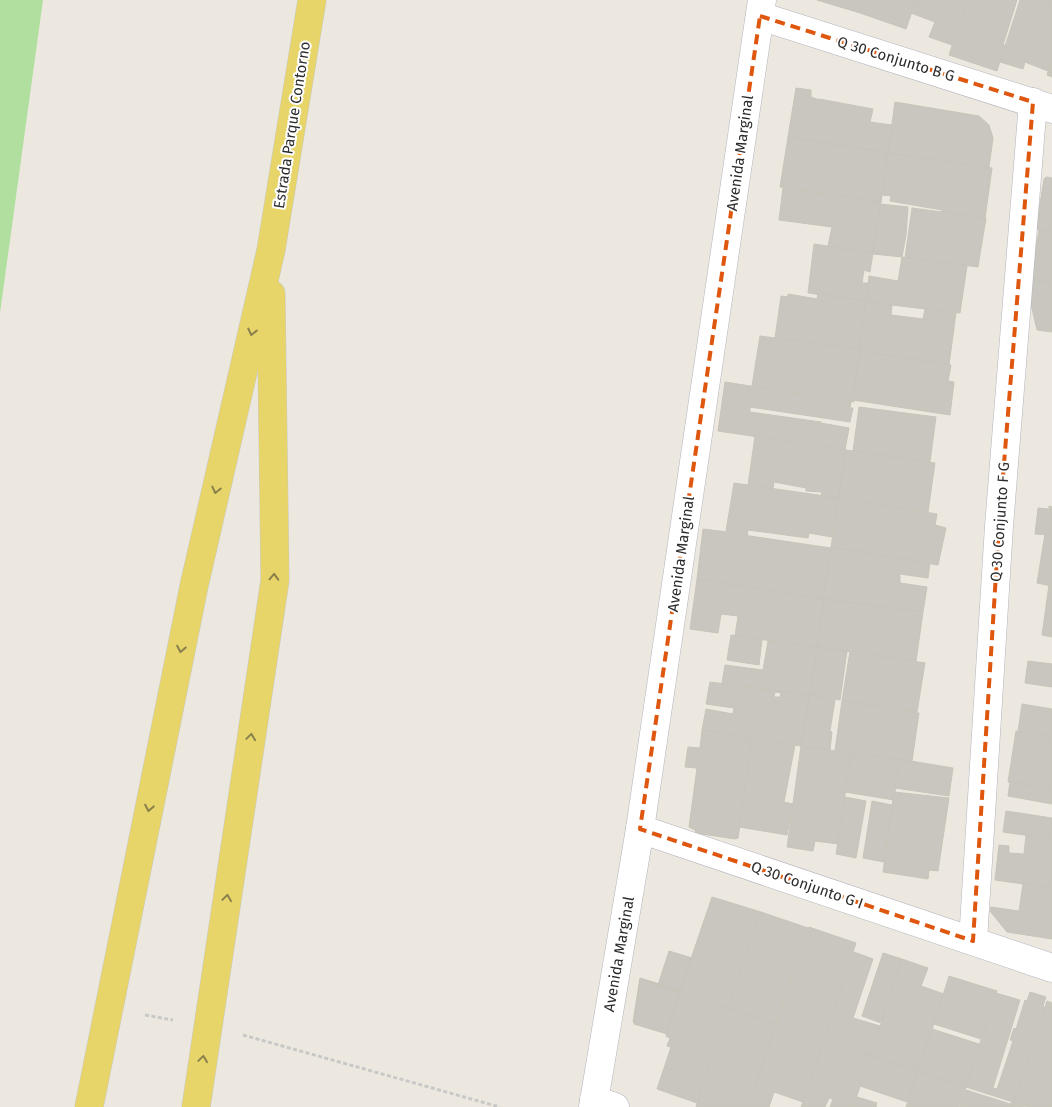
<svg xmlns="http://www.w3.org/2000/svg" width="1052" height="1107" font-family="'Fira Sans',sans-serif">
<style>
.green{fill:#b0dfa0}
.building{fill:#c8c6be;stroke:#c8c4b9;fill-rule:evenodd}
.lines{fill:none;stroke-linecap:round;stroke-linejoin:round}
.minor-casing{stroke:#b3b4be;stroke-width:29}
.primary-casing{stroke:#c8c8c8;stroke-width:29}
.path{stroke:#c8c8c8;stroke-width:3;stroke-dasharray:4 2.5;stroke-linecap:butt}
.minor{stroke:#fff;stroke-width:28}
.primary{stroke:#e7d56a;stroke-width:28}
.oneway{stroke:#8a804b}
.marked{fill:none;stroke:#df570e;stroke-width:4;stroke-dasharray:10 6;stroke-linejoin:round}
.labels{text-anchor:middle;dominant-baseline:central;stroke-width:4;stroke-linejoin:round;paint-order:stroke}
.street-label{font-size:15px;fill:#2c2c2c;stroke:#fff}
</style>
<rect width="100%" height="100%" fill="#ece8df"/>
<polygon class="green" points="0,0 43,0 0,313"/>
<g class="building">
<polygon points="817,0 864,0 860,13"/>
<polygon points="864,0 916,0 906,29 860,13"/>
<polygon points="916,0 967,0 952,45 929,37 935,22 911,13"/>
<polygon points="967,0 1017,0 1003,45 1005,45 997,71 949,55"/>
<polygon points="1020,0 1052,0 1052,59 1048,71 1025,62 1023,69 1000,62"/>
<polygon points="1052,59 1052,77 1047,75"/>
<polygon points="796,88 811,90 811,97 819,100 819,99 873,109 870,122 892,125 888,153 788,137"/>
<polygon points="895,102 979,116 989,125 993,138 989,167 888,153"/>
<polygon points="788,137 888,153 881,202 780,187"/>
<polygon points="888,153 992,168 985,218 942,212 942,210 890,201 891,196 882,195"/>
<polygon points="1046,177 1052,178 1052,232 1036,229 1044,179"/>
<polygon points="783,188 881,202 873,253 828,246 832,227 779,220"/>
<polygon points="880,204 908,207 906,235 902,257 873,254"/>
<polygon points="912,208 986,218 978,267 905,258"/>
<polygon points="1039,230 1052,232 1052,283 1030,281"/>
<polygon points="814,244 873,253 870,272 864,270 862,283 869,283 866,301 808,293"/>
<polygon points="902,257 967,266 960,313 866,302 869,276 898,281"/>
<polygon points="1031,280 1052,283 1052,332 1037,330 1029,296"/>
<polygon points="788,294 817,299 818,294 866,301 860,349 775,338 781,296 788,297"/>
<polygon points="866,302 892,305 891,315 923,319 925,309 956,313 949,365 860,351 860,349 859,349"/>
<polygon points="760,336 860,349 853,400 854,402 752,386"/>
<polygon points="860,351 951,365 948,381 954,382 950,415 853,400"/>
<polygon points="725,382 851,402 850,408 853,408 850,422 750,407 750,412 821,422 821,423 849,428 845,450 718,431"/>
<polygon points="859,407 936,417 930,462 853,451"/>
<polygon points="755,436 846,450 839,498 821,496 822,492 806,491 806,488 774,482 773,489 748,485"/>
<polygon points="846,450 935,463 928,512 839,498"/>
<polygon points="734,483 839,498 832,537 809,533 808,538 748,530 747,536 743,535 743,534 726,531"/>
<polygon points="839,498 937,514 935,525 946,528 938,565 831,547"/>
<polygon points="1049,506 1052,507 1052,535 1035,534 1038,508 1049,509"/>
<polygon points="703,529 743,534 743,535 831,548 823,599 697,579"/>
<polygon points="1045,534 1052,535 1052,586 1037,583"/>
<polygon points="831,547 930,563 928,578 900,574 900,583 927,587 923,612 823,599"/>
<polygon points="697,579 824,599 817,647 735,636 738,616 721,614 718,633 690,629"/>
<polygon points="1049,585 1052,586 1052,637 1042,635"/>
<polygon points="824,599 923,612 916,661 817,647"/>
<polygon points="731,635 762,640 759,665 727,660"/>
<polygon points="768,641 817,647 810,695 722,683 725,665 763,670"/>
<polygon points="817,647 847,651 840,700 810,695"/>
<polygon points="850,651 925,663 917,712 842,701"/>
<polygon points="1028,661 1052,664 1052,687 1025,683"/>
<path d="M710,682L810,695L801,746L702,730L706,709L733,714L734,708L706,704ZM775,692L781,693L780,697H774Z"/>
<polygon points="810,695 835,700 830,731 832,732 830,750 801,746"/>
<polygon points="842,701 919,713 912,761 835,750"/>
<polygon points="1022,704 1052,709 1052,737 1018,732"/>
<polygon points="702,730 753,738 738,838 735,839 696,833 695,830 689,827 697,768 685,767 688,747 700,748"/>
<polygon points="1016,731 1052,737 1052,788 1008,782"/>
<polygon points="752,739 795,745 784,802 793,804 787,835 739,827"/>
<polygon points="801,746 851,753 838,844 815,841 813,851 787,847"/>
<polygon points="851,753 899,759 894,800 845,792"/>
<polygon points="899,759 953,768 949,796 895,788"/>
<polygon points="1010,782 1052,788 1052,804 1008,796"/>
<polygon points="894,792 949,798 938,871 929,870 928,879 883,872"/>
<polygon points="845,797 866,801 856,858 836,854"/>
<polygon points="872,801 892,805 884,862 863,858"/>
<polygon points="1006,811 1052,818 1052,839 1003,832"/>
<polygon points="1026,835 1052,839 1052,888 995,880 999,845 1009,846 1009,853 1024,854"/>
<polygon points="1023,884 1052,888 1052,939 1007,932 990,911 991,907 1019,911"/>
<polygon points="712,897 761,912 729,1008 680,991"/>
<polygon points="761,912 808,928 776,1024 729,1008"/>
<polygon points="809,927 856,943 824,1039 777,1023"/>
<polygon points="669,951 692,958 680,992 658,985"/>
<polygon points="854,952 873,959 853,1018 880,1026 871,1055 824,1038"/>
<polygon points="883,953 902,959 881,1023 862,1016"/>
<polygon points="902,959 928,968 921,986 944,994 918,1071 871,1055"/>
<polygon points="949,976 997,991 981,1039 934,1024"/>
<polygon points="640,978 682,991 668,1034 633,1022"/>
<polygon points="640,979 680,992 667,1034 634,1024"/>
<polygon points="680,991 729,1008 697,1103 657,1089 671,1047 667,1046 670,1038 666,1036"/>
<polygon points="1030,992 1046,997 1043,1006 1045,1008 1013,1102 966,1087 996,993 1020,1000 993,1088 997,1089 1013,1041 1010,1040 1014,1028 1016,1029 1025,1000 1027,1001"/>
<polygon points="1047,1001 1052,1003 1052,1107 1030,1107 1013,1102"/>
<polygon points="729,1008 776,1024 771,1040 747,1107 696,1107"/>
<polygon points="777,1023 824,1039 803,1102 774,1092 769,1107 747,1107"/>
<polygon points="932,1029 979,1044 966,1087 918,1071"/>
<polygon points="824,1039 871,1055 853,1107 830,1107 833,1099 829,1098 825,1107 801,1107"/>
<polygon points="871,1055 918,1071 907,1102 860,1086"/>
<polygon points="918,1071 966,1087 959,1107 906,1107"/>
<polygon points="966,1090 1010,1104 1013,1102 1012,1107 960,1107"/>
<polygon points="857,1097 877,1103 876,1107 853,1107"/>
<polygon points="1013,1102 1028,1106 1012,1107"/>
</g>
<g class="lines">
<defs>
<g id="minor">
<polyline points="760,16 1052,109"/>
<polyline points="640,829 1052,968"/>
<polyline points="973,941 999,526 1033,102"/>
<polyline points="594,1100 615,1107"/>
<polyline points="593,1107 640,829 762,0"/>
</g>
<g id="primary">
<polyline points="89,1107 194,586 271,250 312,0"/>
<polyline points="196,1107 275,580 271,294"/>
</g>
</defs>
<use href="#minor" class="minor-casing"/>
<use href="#primary" class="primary-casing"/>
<g class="path">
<polyline points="145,1015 173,1020"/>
<polyline points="243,1035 500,1107"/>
</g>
<use href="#minor" class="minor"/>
<use href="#primary" class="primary"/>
</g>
<defs><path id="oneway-chevron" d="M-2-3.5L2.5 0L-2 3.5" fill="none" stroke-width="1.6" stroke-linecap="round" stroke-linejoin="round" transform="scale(1.25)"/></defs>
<g class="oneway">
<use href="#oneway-chevron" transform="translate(252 332) rotate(103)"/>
<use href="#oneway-chevron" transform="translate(216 490) rotate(103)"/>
<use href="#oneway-chevron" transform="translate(274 577) rotate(-88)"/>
<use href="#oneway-chevron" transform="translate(181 649) rotate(101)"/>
<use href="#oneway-chevron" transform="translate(251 737) rotate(-82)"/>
<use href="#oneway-chevron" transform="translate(149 808) rotate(101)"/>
<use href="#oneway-chevron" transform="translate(227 898) rotate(-82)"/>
<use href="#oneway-chevron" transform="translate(203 1059) rotate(-82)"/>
</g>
<path class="marked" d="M760,16L1033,102L999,526L973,941L640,829Z"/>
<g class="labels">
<g class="street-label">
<text transform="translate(896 59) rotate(17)">Q 30 Conjunto B G</text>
<text transform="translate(292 125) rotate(-81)">Estrada Parque Contorno</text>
<text transform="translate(740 153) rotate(-82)">Avenida Marginal</text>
<text transform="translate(1000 522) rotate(-86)">Q 30 Conjunto F G</text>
<text transform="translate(681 554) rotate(-82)">Avenida Marginal</text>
<text transform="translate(807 885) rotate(19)">Q 30 Conjunto G I</text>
<text transform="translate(619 954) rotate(-80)">Avenida Marginal</text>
</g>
</g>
</svg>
